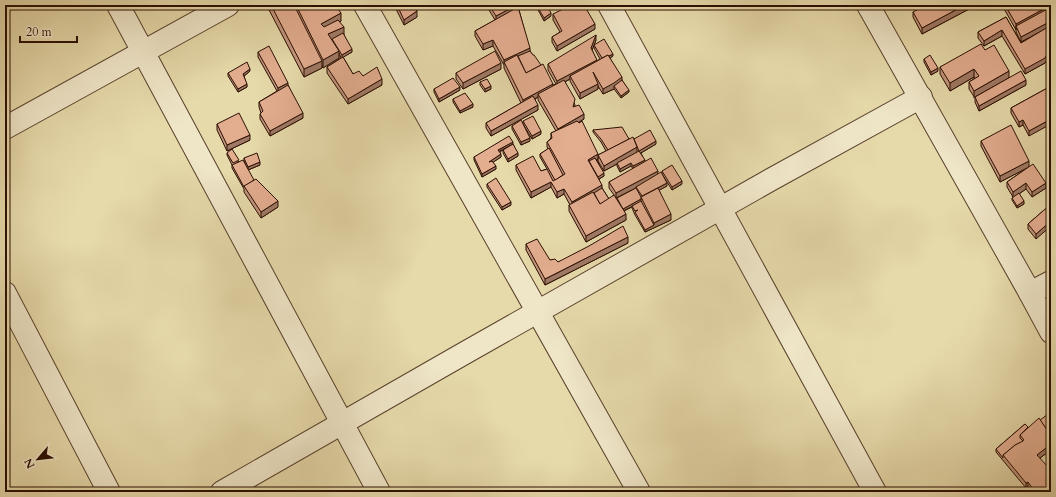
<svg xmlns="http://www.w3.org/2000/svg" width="1056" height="497" font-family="Cardo,serif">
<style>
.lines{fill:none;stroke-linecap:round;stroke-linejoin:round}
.minor-casing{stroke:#59412b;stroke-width:24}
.minor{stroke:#efe6c8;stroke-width:22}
.wall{fill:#c3957c;stroke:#2a0e01}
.shaded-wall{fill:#9f7965;stroke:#2a0e01}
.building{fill:#e3ad90;stroke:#2a0e01}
</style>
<rect width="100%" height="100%" fill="#e6d9aa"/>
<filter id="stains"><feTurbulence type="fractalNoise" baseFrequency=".005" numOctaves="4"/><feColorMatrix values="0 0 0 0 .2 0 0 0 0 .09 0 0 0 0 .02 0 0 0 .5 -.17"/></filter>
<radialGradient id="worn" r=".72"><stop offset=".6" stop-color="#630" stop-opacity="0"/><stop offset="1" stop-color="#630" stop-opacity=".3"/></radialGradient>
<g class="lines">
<!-- minor casing -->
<g class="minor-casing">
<g id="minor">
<path d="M 118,5 L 379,492"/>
<path d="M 365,5 L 639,492"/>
<path d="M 609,5 L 875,492"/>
<path d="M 868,5 L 1030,293 L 1051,332"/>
<path d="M 5,128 L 228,5"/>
<path d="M 5,293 L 109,492"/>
<path d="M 1030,293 L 1051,282"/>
<path d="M 222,492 L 463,354 L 772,179 L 921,97"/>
</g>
</g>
<!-- minor -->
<use href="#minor" class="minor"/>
</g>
<!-- wall -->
<g class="wall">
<path d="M 267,5 L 335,5 L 341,21 L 339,22 L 344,35 L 352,52 L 343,57 L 353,74 L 363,76 L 382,85 L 348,104 L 327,73 L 327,67 L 341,58 L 339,53 L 339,58 L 323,68 L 322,65 L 322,68 L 304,77 L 267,6 Z"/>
<path d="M 394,5 L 413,5 L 417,17 L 404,25 Z"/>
<path d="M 486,5 L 527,5 L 519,10 L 530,51 L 553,85 L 556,84 L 548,70 L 548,64 L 596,40 L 592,50 L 597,61 L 600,59 L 594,48 L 594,45 L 613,56 L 610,58 L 622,80 L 629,92 L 621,98 L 614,89 L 603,94 L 598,86 L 598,89 L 580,99 L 570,81 L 570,79 L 565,82 L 575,105 L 575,106 L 584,119 L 579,122 L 598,159 L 597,160 L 604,176 L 599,179 L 602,188 L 609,199 L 614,195 L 609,188 L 609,182 L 633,169 L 631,166 L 620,172 L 617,166 L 617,164 L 604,171 L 598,161 L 598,155 L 606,151 L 601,142 L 593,132 L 593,130 L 629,139 L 634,139 L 656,144 L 641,153 L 645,162 L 658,174 L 667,186 L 659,190 L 671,220 L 645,232 L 635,215 L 632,208 L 632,207 L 624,211 L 626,220 L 586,242 L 569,211 L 569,205 L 570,205 L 564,194 L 557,198 L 551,187 L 531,198 L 516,170 L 516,165 L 541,171 L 547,169 L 540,157 L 540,154 L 548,149 L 547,147 L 547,142 L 551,138 L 551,133 L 556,131 L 538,100 L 538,97 L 535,99 L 538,110 L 491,136 L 486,128 L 486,123 L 521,103 L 504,68 L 504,65 L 493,46 L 483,50 L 475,36 L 475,31 L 495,20 Z"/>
<path d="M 971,5 L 971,8 L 922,34 L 913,17 L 913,12 Z"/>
<path d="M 1002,5 L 1051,5 L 1048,28 L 1051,32 L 1051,53 L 1045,63 L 1025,74 L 1002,36 L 984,46 L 978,38 L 978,32 L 1006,17 L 1021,43 L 1038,33 L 1021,42 L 1016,32 L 1016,30 Z"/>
<path d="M 537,6 L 551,16 L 544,21 L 537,8 Z"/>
<path d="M 553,14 L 595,29 L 557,51 L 552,42 L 552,37 L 560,32 L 553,20 Z"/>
<path d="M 985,50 L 1009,78 L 1026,85 L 979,111 L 975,102 L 975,98 L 969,89 L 969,82 L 975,78 L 974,77 L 950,91 L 940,74 L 940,67 Z"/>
<path d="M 258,52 L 288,85 L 303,118 L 270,136 L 260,119 L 260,114 L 261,113 L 259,107 L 259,102 L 277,91 L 258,57 Z"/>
<path d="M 924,59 L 938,71 L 931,75 L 924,62 Z"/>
<path d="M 501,69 L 463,89 L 456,79 L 456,73 Z"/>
<path d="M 250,71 L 244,76 L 247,87 L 238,92 L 228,76 L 228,73 Z"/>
<path d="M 480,82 L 491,89 L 485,92 L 480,85 Z"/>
<path d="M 1051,86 L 1029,136 L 1023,125 L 1019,127 L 1011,113 L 1011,108 Z"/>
<path d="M 434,89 L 460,90 L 439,102 L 434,92 Z"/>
<path d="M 453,99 L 473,107 L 460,113 L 453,102 Z"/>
<path d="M 523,121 L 541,134 L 532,139 L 523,124 Z"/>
<path d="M 217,124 L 250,140 L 227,151 L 217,130 Z"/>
<path d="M 512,126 L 530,141 L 521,145 L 512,129 Z"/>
<path d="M 981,141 L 1029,166 L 1046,188 L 1032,197 L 1026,189 L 1019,194 L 1024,204 L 1017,208 L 1012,200 L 1012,198 L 1013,197 L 1007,187 L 1007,182 L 1027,168 L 1000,182 L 981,146 Z"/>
<path d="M 513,144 L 518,156 L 508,162 L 503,153 L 503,150 L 507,147 L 500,152 L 501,157 L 493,162 L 496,169 L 482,177 L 474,160 L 474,157 Z"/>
<path d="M 227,153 L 239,162 L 254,181 L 278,207 L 261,218 L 244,192 L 244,189 L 232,168 L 232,165 L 227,155 Z"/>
<path d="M 244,158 L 260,165 L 248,170 L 244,161 Z"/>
<path d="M 662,171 L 682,184 L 672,190 L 662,174 Z"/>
<path d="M 487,184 L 511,205 L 502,210 L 487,187 Z"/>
<path d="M 1051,204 L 1036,239 L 1028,229 L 1028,224 Z"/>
<path d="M 628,243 L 545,285 L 526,250 L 526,244 L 550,260 L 558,262 Z"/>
<path d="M 1025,424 L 1051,450 L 1040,458 L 1051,492 L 1031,492 L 1028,487 L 1026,488 L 996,452 L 996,449 Z"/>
</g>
<!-- shaded-wall -->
<g class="shaded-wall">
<path d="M 522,5 L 527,5 L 515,12 L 515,9 Z"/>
<path d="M 965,5 L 971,5 L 971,8 L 922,34 L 922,28 Z"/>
<path d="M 1051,5 L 1051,10 L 1016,26 L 1016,30 L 1016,24 Z"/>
<path d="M 515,6 L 515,12 L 496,22 L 496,16 Z"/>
<path d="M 417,11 L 417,17 L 404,25 L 404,20 Z"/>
<path d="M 341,13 L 341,21 L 321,32 L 321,24 Z"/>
<path d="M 551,13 L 551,16 L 544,21 L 544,18 Z"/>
<path d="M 1051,21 L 1051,26 L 1021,42 L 1021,37 Z"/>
<path d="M 595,24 L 595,29 L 557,51 L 557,46 Z"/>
<path d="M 344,27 L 344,35 L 328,42 L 328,34 Z"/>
<path d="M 1002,30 L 1002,36 L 984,46 L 984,41 Z"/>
<path d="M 596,35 L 596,40 L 591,53 L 591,48 Z"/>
<path d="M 493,40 L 493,46 L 483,50 L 483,44 Z"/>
<path d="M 530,48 L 530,53 L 504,64 L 504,60 Z"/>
<path d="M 1051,48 L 1051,53 L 1045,63 L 1025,74 L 1025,69 Z"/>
<path d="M 352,49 L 352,52 L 342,58 L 342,55 Z"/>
<path d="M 339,51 L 339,58 L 323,68 L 323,60 Z"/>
<path d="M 613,54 L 613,56 L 603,63 L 603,60 Z"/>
<path d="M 597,60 L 597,66 L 570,76 L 570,79 L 557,86 L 557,81 Z"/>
<path d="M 322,61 L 322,68 L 304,77 L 304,69 Z"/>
<path d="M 501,63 L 501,69 L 463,89 L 463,83 Z"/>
<path d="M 938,68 L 938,71 L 931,75 L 931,72 Z"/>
<path d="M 250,69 L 250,71 L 243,77 L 243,74 Z"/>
<path d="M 974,69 L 974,77 L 950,91 L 950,83 Z"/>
<path d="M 1009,71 L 1009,78 L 975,97 L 974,98 L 974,91 Z"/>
<path d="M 622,77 L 622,83 L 614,86 L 614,89 L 603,94 L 603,89 Z"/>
<path d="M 382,79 L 382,85 L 348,104 L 348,99 Z"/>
<path d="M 1026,80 L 1026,85 L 979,111 L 979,106 Z"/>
<path d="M 288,83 L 288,88 L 278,93 L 278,88 Z"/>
<path d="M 247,84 L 247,87 L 238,92 L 238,89 Z"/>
<path d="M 553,84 L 553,90 L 538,94 L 538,97 L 523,105 L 523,100 Z"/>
<path d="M 598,84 L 598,89 L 580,99 L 580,93 Z"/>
<path d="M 491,86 L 491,89 L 485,92 L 485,89 Z"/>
<path d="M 460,87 L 460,90 L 439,102 L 439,99 Z"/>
<path d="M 629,90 L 629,92 L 621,98 L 621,96 Z"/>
<path d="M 473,104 L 473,107 L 460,113 L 460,111 Z"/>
<path d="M 538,105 L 538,110 L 491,136 L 491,131 Z"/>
<path d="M 303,113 L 303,118 L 270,136 L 270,131 Z"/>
<path d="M 584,114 L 584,119 L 558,135 L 558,129 Z"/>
<path d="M 1051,119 L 1051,124 L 1029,136 L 1029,131 Z"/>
<path d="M 1023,120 L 1023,125 L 1019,127 L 1019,122 Z"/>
<path d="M 541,131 L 541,134 L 532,139 L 532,136 Z"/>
<path d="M 250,135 L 250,140 L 227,151 L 227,145 Z"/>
<path d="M 530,138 L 530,141 L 521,145 L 521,142 Z"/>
<path d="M 656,141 L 656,144 L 639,154 L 639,151 Z"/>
<path d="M 513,142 L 513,144 L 498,152 L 498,150 Z"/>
<path d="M 637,147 L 637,153 L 604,171 L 604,166 Z"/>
<path d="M 518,153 L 518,156 L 508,162 L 508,159 Z"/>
<path d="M 501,154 L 501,157 L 489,165 L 489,162 Z"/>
<path d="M 598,154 L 598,159 L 589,164 L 588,160 Z"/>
<path d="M 645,160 L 645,162 L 633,169 L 633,166 Z"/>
<path d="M 1029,161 L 1029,167 L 1000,182 L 1000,176 Z"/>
<path d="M 260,162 L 260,165 L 248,170 L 248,167 Z"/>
<path d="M 631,163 L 631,166 L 620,172 L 620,169 Z"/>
<path d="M 496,166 L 496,169 L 482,177 L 482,174 Z"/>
<path d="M 658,171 L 658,177 L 636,187 L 636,188 L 616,198 L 616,193 Z"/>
<path d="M 604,173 L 604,176 L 597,180 L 597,177 Z"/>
<path d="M 682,181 L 682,184 L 672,190 L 672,187 Z"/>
<path d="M 551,182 L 551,187 L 531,198 L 531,192 Z"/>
<path d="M 667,183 L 667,186 L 642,200 L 642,197 Z"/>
<path d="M 1026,183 L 1026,189 L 1013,198 L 1013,192 Z"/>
<path d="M 1046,183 L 1046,188 L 1032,197 L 1032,192 Z"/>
<path d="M 602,185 L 602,191 L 572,208 L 572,202 Z"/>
<path d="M 564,189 L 564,194 L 557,198 L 557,192 Z"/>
<path d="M 641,199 L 641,202 L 623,211 L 623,209 Z"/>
<path d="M 278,201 L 278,207 L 261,218 L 261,212 Z"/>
<path d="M 1024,201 L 1024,204 L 1017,208 L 1017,206 Z"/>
<path d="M 511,202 L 511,205 L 502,210 L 502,207 Z"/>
<path d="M 626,214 L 626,220 L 586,242 L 586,236 Z"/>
<path d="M 671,214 L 671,220 L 645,232 L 645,230 L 654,225 L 654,223 Z"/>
<path d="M 1051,221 L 1051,226 L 1036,239 L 1036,234 Z"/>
<path d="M 628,237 L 628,243 L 545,285 L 545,279 Z"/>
<path d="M 1051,444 L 1051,450 L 1037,460 L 1037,455 Z"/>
<path d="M 1028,482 L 1028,487 L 1026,488 L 1026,483 Z"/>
<path d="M 1051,488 L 1051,492 L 1044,492 Z"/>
</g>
<!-- building -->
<g class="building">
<path d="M 271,5 L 294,5 L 322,61 L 304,69 Z"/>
<path d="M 296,5 L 335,5 L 341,13 L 321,24 L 324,27 L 338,20 L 344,27 L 328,34 L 339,51 L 323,60 Z"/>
<path d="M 397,5 L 413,5 L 417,11 L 404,20 Z"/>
<path d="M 489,5 L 514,5 L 515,6 L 496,16 Z"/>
<path d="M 514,5 L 522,5 L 515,9 Z"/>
<path d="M 538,5 L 547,5 L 551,13 L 544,18 L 537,6 Z"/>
<path d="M 571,5 L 584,5 L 595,24 L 557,46 L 552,37 L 562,31 L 553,14 Z"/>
<path d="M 926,5 L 965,5 L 922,28 L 913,12 Z"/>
<path d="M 1005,5 L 1051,5 L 1016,24 Z"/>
<path d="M 518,7 L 530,48 L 504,60 L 493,40 L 483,44 L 475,31 Z"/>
<path d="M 1051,7 L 1051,21 L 1021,37 L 1016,26 Z"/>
<path d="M 1006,17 L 1021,43 L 1048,27 L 1051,32 L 1051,48 L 1045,58 L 1025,69 L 1002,30 L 984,41 L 978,32 Z"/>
<path d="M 343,33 L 352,49 L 342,55 L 332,39 Z"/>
<path d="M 596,35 L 591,48 L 597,60 L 557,81 L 548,64 Z"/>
<path d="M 604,39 L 613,54 L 609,56 L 608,55 L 602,58 L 594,45 Z"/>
<path d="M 981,44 L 985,50 L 994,45 L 1009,71 L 974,91 L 969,82 L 979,76 L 974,69 L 950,83 L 940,67 Z"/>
<path d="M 269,46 L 288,83 L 278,88 L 258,52 Z"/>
<path d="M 495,51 L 501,63 L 463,83 L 456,73 Z"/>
<path d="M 530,51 L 533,55 L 534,55 L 541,65 L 526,73 L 518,56 Z"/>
<path d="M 517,55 L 526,73 L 543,64 L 553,84 L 523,100 L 504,62 Z"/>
<path d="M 608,55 L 622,77 L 614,83 L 603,89 L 593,72 L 598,84 L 580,93 L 570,76 Z"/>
<path d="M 930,55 L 938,68 L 931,72 L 924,59 Z"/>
<path d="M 343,57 L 353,74 L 359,71 L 363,76 L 377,67 L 382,79 L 348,99 L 327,67 Z"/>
<path d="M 247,62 L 250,69 L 243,74 L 247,84 L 238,89 L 228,73 Z"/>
<path d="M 1021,71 L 1026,80 L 979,106 L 975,97 Z"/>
<path d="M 453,78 L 460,87 L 439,99 L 434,89 Z"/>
<path d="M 487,79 L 491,86 L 485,89 L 480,82 Z"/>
<path d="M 564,80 L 575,99 L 573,107 L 579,105 L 584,114 L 558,129 L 538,94 Z"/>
<path d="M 622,80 L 629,90 L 621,96 L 614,86 Z"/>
<path d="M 288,85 L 303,113 L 270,131 L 260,114 L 263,111 L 259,102 Z"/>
<path d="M 1051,86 L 1051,119 L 1029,131 L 1023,120 L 1019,122 L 1011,108 Z"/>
<path d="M 465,93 L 473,104 L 460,111 L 453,99 Z"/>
<path d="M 533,96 L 538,105 L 491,131 L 486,123 Z"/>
<path d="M 239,113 L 250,135 L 227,145 L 217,124 Z"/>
<path d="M 533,116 L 541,131 L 532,136 L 523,121 Z"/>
<path d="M 521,120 L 530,138 L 521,142 L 512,126 Z"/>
<path d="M 577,121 L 579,123 L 582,121 L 598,154 L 588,160 L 602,185 L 572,202 L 564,189 L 557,192 L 551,182 L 531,192 L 516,165 L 533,156 L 541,171 L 547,169 L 553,181 L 565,174 L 547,142 L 552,138 L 551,133 Z"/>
<path d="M 1011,125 L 1029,161 L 1000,176 L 981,141 Z"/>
<path d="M 622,127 L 629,139 L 608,150 L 601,139 L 593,130 Z"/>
<path d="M 650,130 L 656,141 L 639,151 L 645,160 L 633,166 L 631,163 L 620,169 L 617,163 L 639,151 L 634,139 Z"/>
<path d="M 509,136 L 513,142 L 498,150 L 501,154 L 489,162 L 492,161 L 496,166 L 482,174 L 474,157 Z"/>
<path d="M 633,137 L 637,147 L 604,166 L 598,155 Z"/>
<path d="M 513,144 L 518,153 L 508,159 L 503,150 Z"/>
<path d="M 549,148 L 563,175 L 555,180 L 540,154 Z"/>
<path d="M 232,149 L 239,160 L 233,163 L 227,153 Z"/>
<path d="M 257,153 L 260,162 L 248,167 L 244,158 Z"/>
<path d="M 595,158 L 604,173 L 598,177 L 589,161 Z"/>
<path d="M 651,158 L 658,171 L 616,193 L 609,182 Z"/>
<path d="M 243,160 L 254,180 L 244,187 L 232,165 Z"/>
<path d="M 1033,164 L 1046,183 L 1032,192 L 1026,183 L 1013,192 L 1007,182 Z"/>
<path d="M 672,165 L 682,181 L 672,187 L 662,171 Z"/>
<path d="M 661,172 L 667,183 L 642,196 L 636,187 Z"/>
<path d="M 496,178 L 511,202 L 502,207 L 487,184 Z"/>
<path d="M 256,179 L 278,201 L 261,212 L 244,186 Z"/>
<path d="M 602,188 L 609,199 L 600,204 L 594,193 Z"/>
<path d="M 636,188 L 641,197 L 641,199 L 623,209 L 617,198 Z"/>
<path d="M 658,188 L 671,214 L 654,223 L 641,197 Z"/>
<path d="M 593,192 L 600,204 L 614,195 L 626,214 L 586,236 L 569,205 Z"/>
<path d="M 1019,193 L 1024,201 L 1017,206 L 1012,198 Z"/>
<path d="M 641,201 L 654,225 L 645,230 L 635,212 L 638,210 L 635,211 L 632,206 Z"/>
<path d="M 1051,204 L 1051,221 L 1036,234 L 1028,224 Z"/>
<path d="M 623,226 L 628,237 L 545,279 L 526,244 L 537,239 L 550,260 L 555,259 L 558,262 L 589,246 Z"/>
<path d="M 1051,412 L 1051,436 L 1040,420 Z"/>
<path d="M 1039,418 L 1051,436 L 1051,444 L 1037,455 L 1048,467 L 1051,474 L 1051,475 L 1049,475 L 1051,479 L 1051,488 L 1044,492 L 1035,492 L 1028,482 L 1026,483 L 1003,455 L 1015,445 L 1024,440 L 1020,435 Z"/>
<path d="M 1025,424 L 1028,427 L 1020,435 L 1020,438 L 1023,441 L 1015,445 L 1003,455 L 1003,458 L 996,449 Z"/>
<path d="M 1051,468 L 1051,474 L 1049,469 Z"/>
</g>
<!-- margin -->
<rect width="1056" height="497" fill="none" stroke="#e6d9aa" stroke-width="20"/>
<rect x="6" y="6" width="1044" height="485" fill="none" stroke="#2a0e01" stroke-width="2"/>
<rect x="10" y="10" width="1036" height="477" fill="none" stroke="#2a0e01"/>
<!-- north arrow -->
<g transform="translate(38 459) rotate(242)" stroke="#efe6c8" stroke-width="3" paint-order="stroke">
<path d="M0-3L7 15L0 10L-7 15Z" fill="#2a0e01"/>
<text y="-6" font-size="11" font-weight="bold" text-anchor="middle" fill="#2a0e01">N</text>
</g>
<!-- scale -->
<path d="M20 36v6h57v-6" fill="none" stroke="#2a0e01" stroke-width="2"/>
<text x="26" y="36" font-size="12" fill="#2a0e01" stroke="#efe6c8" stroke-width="3" paint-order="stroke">20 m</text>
<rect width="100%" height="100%" filter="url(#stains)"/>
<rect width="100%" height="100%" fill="url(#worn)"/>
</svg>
